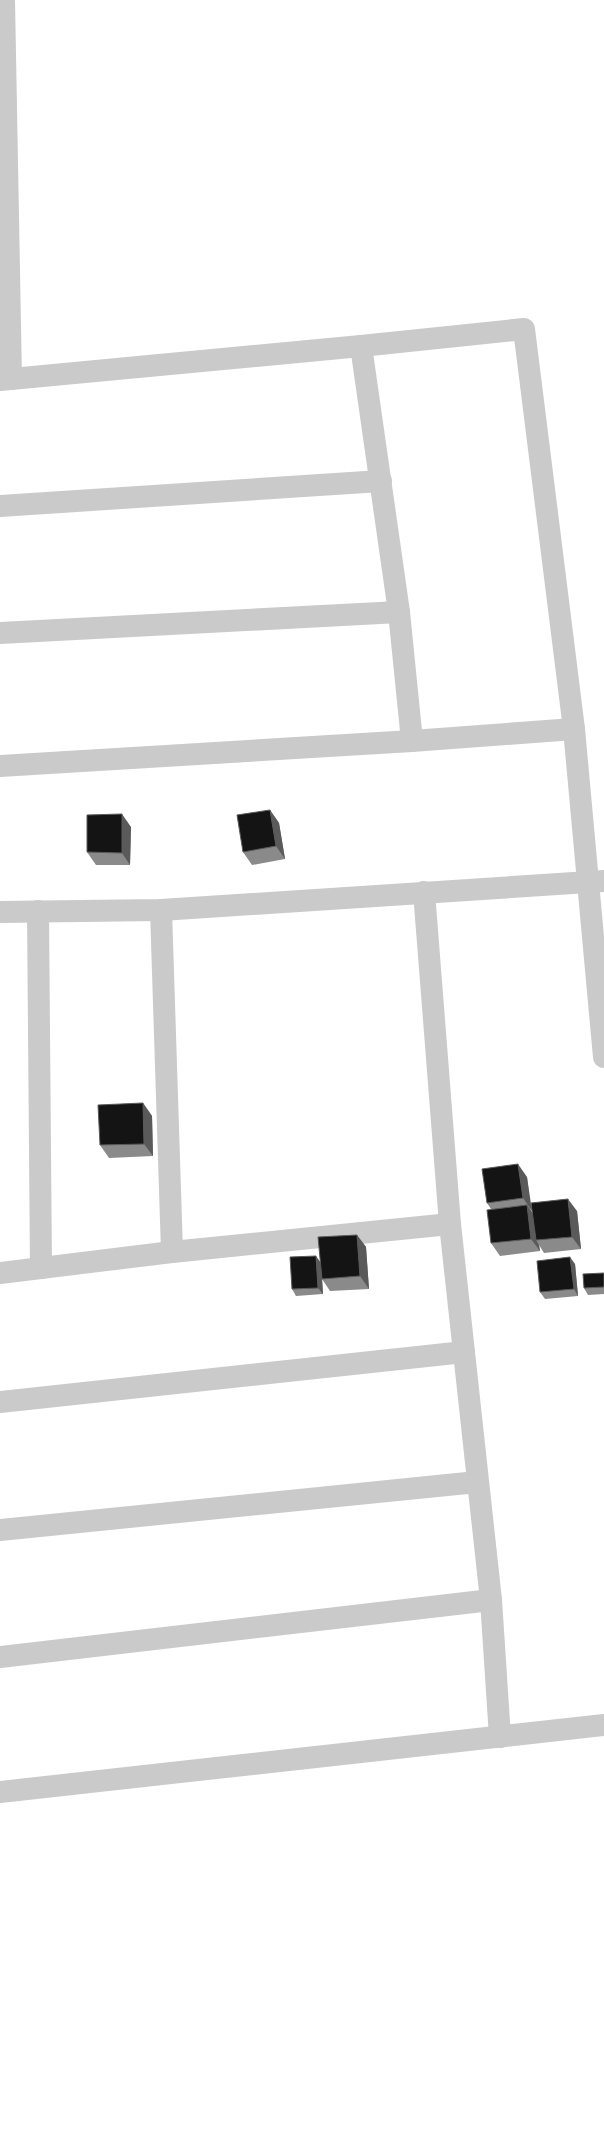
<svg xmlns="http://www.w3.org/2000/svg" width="604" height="2142" font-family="Karla,sans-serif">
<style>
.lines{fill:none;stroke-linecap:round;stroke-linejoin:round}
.minor{stroke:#cacaca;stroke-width:22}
.wall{fill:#8a8a8a}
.shaded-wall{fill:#5a5a5a}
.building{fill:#141414;stroke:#5a5a5a}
</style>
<rect width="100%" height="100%" fill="#fff"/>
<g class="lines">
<!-- minor -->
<g class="minor">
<path d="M 4,0 L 11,379"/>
<path d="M 361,346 L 399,612 L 412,741"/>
<path d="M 0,380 L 361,346 L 524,329 L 574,729 L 604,1057"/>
<path d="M 0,506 L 381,481"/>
<path d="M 0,633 L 399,612"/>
<path d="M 0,766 L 412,741 L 574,729"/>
<path d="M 424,892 L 450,1224 L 491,1600 L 500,1737"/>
<path d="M 161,910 L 172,1252"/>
<path d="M 38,911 L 41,1268"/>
<path d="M 0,912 L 161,910 L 604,881"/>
<path d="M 0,1273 L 172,1252 L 450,1224"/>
<path d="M 0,1402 L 464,1352"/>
<path d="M 0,1530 L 477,1482"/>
<path d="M 0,1657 L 491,1600"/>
<path d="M 0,1792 L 604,1725"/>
</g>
</g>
<!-- wall -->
<g class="wall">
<path d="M 270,810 L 279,823 L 285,859 L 252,865 L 243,852 Z"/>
<path d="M 131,827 L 130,865 L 96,865 L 87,852 Z"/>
<path d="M 143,1103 L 152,1116 L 153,1156 L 109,1158 L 100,1145 Z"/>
<path d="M 527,1177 L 531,1211 L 532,1213 L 577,1211 L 581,1249 L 544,1253 L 539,1245 L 540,1251 L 500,1256 L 491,1243 L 491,1209 L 487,1203 Z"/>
<path d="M 357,1235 L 366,1247 L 369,1289 L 330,1291 L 322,1279 L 323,1294 L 296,1296 L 292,1289 L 320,1261 Z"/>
<path d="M 575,1264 L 578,1296 L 545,1299 L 540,1292 Z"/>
<path d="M 604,1273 L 604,1294 L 588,1295 L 584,1288 Z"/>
</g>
<!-- shaded-wall -->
<g class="shaded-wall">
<path d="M 270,810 L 279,823 L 285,859 L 276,846 Z"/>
<path d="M 122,814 L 131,827 L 130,865 L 122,853 Z"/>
<path d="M 143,1103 L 152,1116 L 153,1156 L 144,1144 Z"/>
<path d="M 518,1164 L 527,1177 L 532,1211 L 523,1198 Z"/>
<path d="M 568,1199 L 577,1211 L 581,1249 L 572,1237 Z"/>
<path d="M 527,1205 L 536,1218 L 536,1240 L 539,1245 L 540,1251 L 531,1239 Z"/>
<path d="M 357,1235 L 366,1247 L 369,1289 L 360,1276 Z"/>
<path d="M 316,1256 L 321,1263 L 323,1294 L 318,1288 Z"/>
<path d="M 570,1257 L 575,1264 L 578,1296 L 574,1289 Z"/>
</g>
<!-- building -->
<g class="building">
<path d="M 270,810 L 276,846 L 243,852 L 237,815 Z"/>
<path d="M 122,814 L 122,853 L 87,852 L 87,815 Z"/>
<path d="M 143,1103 L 144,1144 L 100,1145 L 98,1105 Z"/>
<path d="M 518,1164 L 523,1198 L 487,1203 L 482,1169 Z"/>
<path d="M 568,1199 L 572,1237 L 536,1240 L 531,1203 Z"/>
<path d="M 527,1205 L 531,1239 L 491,1243 L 487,1210 Z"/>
<path d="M 357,1235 L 360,1276 L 322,1279 L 318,1237 Z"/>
<path d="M 316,1256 L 318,1288 L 292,1289 L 290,1257 Z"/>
<path d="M 570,1257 L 574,1289 L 540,1292 L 537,1261 Z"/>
<path d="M 604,1273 L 604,1287 L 584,1288 L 583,1274 Z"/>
</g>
</svg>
